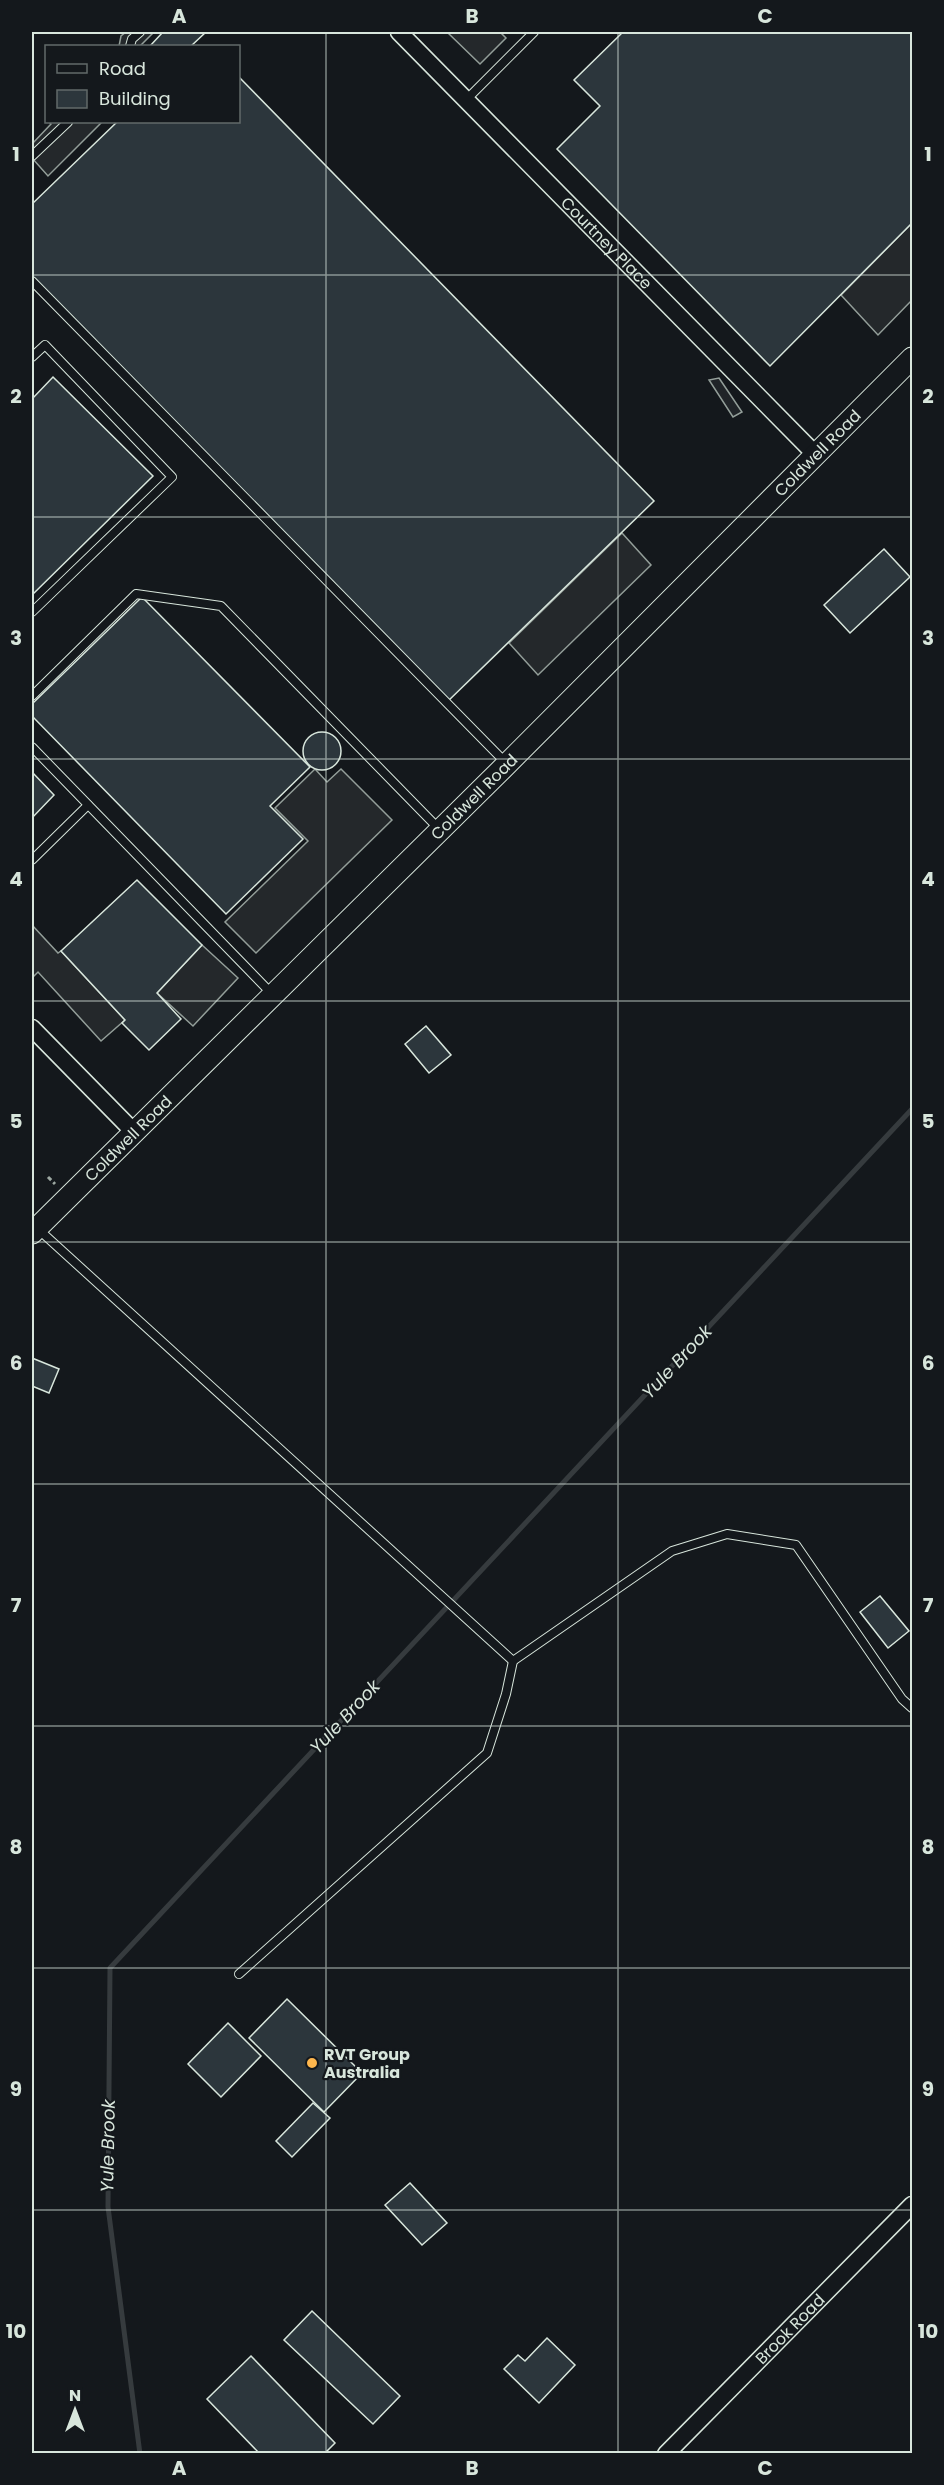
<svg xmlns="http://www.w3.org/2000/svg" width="944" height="2485" font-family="Poppins,sans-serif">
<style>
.green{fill:#202428;stroke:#939e99;stroke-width:1.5}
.parking{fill:#24282b;stroke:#939e99;stroke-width:1.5}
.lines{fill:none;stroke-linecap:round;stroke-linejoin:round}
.stream{stroke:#363b3e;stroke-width:5}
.building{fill:#2c363c;stroke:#d8e6dc;stroke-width:1.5}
.service-casing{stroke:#d8e6dc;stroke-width:10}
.minor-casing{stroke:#d8e6dc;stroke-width:19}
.tertiary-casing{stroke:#d8e6dc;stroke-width:23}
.path{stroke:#9da8a2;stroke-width:3;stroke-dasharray:4.5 3;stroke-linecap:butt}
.service{stroke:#14181c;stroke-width:8}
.minor{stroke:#14181c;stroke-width:16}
.tertiary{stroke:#14181c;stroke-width:21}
.grid{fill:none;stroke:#d8e6dc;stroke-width:1.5;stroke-opacity:0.55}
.poi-dot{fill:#ffb74d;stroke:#14181c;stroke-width:2}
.labels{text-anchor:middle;stroke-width:4.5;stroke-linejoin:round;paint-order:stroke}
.street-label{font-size:16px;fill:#d8e6dc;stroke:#14181c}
.poi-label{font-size:16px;font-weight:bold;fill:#d8e6dc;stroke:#14181c;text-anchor:start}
.water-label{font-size:18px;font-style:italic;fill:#d8e6dc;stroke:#14181c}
.neatline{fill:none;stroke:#d8e6dc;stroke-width:2}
.grid-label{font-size:20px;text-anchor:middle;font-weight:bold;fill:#d8e6dc}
</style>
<rect width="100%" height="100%" fill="#14181c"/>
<!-- green -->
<path class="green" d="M 719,378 L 742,412 L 733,417 L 709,380 Z"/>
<!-- parking -->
<g class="parking">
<path d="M 126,32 L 154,32 L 140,46 L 119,46 L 121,36 Z"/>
<path d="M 447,32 L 500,32 L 506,38 L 480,64 Z"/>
<path d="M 49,122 L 102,122 L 48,176 L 32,158 L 32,144 L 51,124 Z"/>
<path d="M 912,223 L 912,300 L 878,335 L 841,295 Z"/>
<path d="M 622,533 L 651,565 L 538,675 L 509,643 Z"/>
<path d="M 315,769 L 327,782 L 341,769 L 392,820 L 256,953 L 225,922 L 308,841 L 275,808 Z"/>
<path d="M 32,925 L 58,953 L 61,951 L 125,1020 L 101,1041 L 38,972 L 32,978 Z"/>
<path d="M 202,945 L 238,978 L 193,1026 L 157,993 Z"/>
</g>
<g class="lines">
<!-- stream -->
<path class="stream" d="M 140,2454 L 108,2207 L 110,1968 L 912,1109"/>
</g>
<!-- building -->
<g class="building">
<path d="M 163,32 L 206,32 L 191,46 L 150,46 Z"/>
<path d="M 623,32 L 912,32 L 912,223 L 770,366 L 557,149 L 600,106 L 574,80 Z"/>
<path d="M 238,76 L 654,501 L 445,704 L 32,282 L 32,204 L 117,122 L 238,122 Z"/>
<path d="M 53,377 L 153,476 L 32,595 L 32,399 Z"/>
<path d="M 884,549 L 910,577 L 850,633 L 824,605 Z"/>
<path d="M 142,597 L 310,767 L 270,806 L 303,839 L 226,914 L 32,716 L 32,704 Z"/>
<circle cx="322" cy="751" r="19"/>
<path d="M 32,772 L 54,795 L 32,818 Z"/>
<path d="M 137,880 L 202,945 L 157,993 L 181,1019 L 149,1050 L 122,1023 L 125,1020 L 61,951 Z"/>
<path d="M 426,1026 L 451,1055 L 429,1073 L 405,1044 Z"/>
<path d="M 32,1358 L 59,1369 L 49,1393 L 32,1386 Z"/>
<path d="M 880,1596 L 909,1631 L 888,1648 L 860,1612 Z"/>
<path d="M 287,1999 L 362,2073 L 324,2112 L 249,2038 Z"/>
<path d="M 228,2023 L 261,2056 L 221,2097 L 188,2064 Z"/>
<path d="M 313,2103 L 330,2118 L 292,2157 L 276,2141 Z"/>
<path d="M 410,2183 L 447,2223 L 422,2245 L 385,2205 Z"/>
<path d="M 312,2311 L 400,2396 L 373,2424 L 284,2340 Z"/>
<path d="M 547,2338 L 575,2365 L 539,2403 L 504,2369 L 518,2355 L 525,2361 Z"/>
<path d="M 251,2356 L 335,2443 L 324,2454 L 260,2454 L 207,2399 Z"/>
</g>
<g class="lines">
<!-- service casing -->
<g class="service-casing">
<g id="service">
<path d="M 130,46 L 132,39 L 140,32"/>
<path d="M 466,100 L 534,32"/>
<path d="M 32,156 L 68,122"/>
<path d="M 32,281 L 507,764"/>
<path d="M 32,357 L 45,345 L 172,477 L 32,612"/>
<path d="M 32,696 L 136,594 L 221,606 L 440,830"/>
<path d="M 32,747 L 272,994"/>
<path d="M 32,860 L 88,805"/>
<path d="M 37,1228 L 513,1661 L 672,1551 L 727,1534 L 796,1545 L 902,1699 L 912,1708"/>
<path d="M 239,1974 L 487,1753 L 506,1694 L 513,1661"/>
</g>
</g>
<!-- minor casing -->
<g class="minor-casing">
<g id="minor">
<path id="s1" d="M 399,32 L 815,454"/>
<path d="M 32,1028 L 134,1132"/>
<path id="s2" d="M 666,2454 L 912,2205"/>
</g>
</g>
<!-- tertiary casing -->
<g class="tertiary-casing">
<g id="tertiary">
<path id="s3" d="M 32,1233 L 502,769 L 912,358"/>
</g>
</g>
<!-- path -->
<path class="path" d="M 48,1177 L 55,1184"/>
<!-- service -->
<use href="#service" class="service"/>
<!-- minor -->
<use href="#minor" class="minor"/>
<!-- tertiary -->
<use href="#tertiary" class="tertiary"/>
</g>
<!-- grid -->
<path class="grid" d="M 326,32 L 326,2454M 618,32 L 618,2454M 32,275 L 912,275M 32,517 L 912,517M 32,759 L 912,759M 32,1001 L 912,1001M 32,1242 L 912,1242M 32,1484 L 912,1484M 32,1726 L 912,1726M 32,1968 L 912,1968M 32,2210 L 912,2210"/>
<!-- markers -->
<circle class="poi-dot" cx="312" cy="2063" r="6"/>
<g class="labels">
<!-- street labels -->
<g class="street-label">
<text dy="6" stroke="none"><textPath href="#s1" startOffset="296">Courtney Place</textPath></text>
<text dy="6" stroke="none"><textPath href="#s3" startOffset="1107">Coldwell Road</textPath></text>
<text dy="6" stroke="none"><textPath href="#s3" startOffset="621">Coldwell Road</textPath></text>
<text dy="6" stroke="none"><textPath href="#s3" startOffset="135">Coldwell Road</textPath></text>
<text dy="6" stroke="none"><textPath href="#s2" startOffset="176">Brook Road</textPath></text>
</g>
<!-- poi labels -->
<g class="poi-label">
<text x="324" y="2060">RVT Group<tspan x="324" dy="18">Australia</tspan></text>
</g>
<!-- water labels -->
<g class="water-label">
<text transform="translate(677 1362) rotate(-47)" y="6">Yule Brook</text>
<text transform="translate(345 1717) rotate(-47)" y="6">Yule Brook</text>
<text transform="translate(108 2146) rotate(-89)" y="6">Yule Brook</text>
</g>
</g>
<!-- border -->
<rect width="944" height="2485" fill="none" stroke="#14181c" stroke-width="66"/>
<!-- legend -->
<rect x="45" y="45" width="195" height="78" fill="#14181c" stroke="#626a69" stroke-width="1.5"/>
<rect x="57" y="64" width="30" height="9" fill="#14181c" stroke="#626a69" stroke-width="1.5"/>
<text x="99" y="75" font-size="18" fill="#d8e6dc">Road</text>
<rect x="57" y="90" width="30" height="18" fill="#2c363c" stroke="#626a69" stroke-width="1.5"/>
<text x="99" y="105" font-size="18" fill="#d8e6dc">Building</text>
<!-- north arrow -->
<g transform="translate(75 2410)" stroke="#14181c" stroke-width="4.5" paint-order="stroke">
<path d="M0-4.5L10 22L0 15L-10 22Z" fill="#d8e6dc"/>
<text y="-9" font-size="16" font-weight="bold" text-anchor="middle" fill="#d8e6dc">N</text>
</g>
<rect x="33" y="33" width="878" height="2419" class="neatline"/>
<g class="grid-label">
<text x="179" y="23">A</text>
<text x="472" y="23">B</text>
<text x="765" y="23">C</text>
<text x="16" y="161">1</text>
<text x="928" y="161">1</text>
<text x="16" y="403">2</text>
<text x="928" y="403">2</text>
<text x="16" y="645">3</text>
<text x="928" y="645">3</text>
<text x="16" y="886">4</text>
<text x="928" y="886">4</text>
<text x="16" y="1128">5</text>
<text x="928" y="1128">5</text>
<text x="16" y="1370">6</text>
<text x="928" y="1370">6</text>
<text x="16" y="1612">7</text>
<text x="928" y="1612">7</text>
<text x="16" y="1854">8</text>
<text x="928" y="1854">8</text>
<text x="16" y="2096">9</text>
<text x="928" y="2096">9</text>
<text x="16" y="2338">10</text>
<text x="928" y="2338">10</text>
<text x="179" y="2475">A</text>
<text x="472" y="2475">B</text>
<text x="765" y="2475">C</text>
</g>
</svg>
